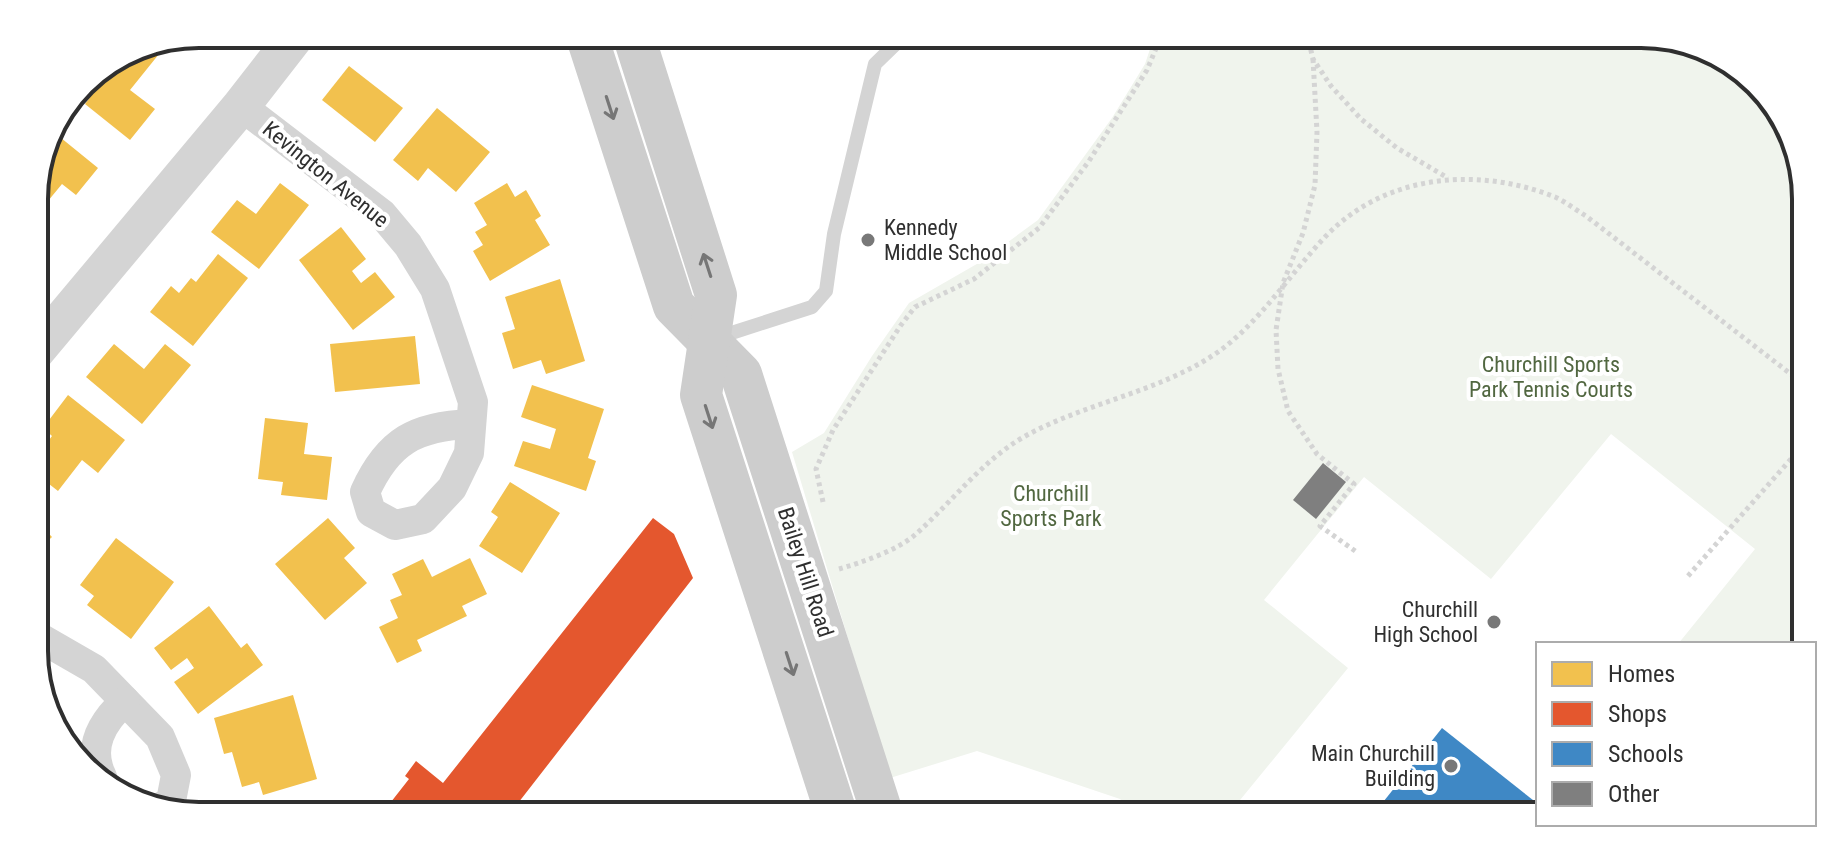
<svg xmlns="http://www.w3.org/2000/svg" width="1840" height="850" font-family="'Roboto Condensed',sans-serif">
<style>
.green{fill:#f0f4ed}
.homes{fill:#f2c14e}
.shops{fill:#e4572e}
.schools{fill:#3f88c5}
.building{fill:#7f7f7f}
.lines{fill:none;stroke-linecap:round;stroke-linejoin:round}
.path{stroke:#d4d4d4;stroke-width:5;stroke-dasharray:4 4;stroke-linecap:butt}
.service{stroke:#d4d4d4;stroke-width:14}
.minor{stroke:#d4d4d4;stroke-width:30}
.tertiary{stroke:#d4d4d4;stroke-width:38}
.secondary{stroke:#cdcdcd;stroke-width:42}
.oneway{stroke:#767676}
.poi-dot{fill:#787878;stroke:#fff;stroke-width:3}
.labels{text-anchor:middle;stroke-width:8;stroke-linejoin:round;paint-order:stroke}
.street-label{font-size:22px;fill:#2f2f2f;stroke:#fff}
.poi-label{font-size:22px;fill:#2f2f2f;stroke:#fff;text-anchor:end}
.park-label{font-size:22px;fill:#516740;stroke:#fff}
.rim{fill:none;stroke:#2f2f2f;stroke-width:4}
</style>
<rect width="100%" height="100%" fill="#fff"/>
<!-- green -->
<path class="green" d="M 1155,34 L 1641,34 L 1705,47 L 1772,98 L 1805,177 L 1806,644 L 1678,644 L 1755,549 L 1611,434 L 1491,579 L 1364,477 L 1264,600 L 1348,668 L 1227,816 L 1140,816 L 1120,799 L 977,751 L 890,778 L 792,452 L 824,433 L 872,356 L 909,303 L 982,261 L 1038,220 L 1112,118 L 1145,64 Z"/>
<!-- homes -->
<g class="homes">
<path d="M 146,44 L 159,54 L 130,90 L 155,109 L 130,140 L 85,104 L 97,88 L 87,79 L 136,46 Z"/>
<path d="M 349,66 L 403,108 L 375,142 L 322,100 Z"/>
<path d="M 437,108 L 490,152 L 456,192 L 428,168 L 418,181 L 393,160 Z"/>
<path d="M 50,129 L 98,168 L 76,195 L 62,184 L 34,218 L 34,188 Z"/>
<path d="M 280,183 L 309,205 L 259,269 L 211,232 L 237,200 L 256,214 Z"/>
<path d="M 507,183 L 515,197 L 526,190 L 541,216 L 535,220 L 550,245 L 490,281 L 473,251 L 483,245 L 475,232 L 487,225 L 474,203 Z"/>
<path d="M 341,227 L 366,259 L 352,271 L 361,283 L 375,272 L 395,297 L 353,330 L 299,260 Z"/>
<path d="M 218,254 L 248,278 L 193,346 L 150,312 L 171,286 L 179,293 L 191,278 L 196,282 Z"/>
<path d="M 560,279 L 585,361 L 546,374 L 541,360 L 513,369 L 502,333 L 515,329 L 505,297 Z"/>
<path d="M 415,336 L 420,384 L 335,392 L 330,344 Z"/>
<path d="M 114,344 L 144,369 L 165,344 L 191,365 L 142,424 L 86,377 Z"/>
<path d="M 532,385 L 604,409 L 588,458 L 596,461 L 586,491 L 514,466 L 523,441 L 550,449 L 556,429 L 521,417 Z"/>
<path d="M 68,395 L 125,440 L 98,473 L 82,460 L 58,491 L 35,473 L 35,459 L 52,436 L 43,428 Z"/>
<path d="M 265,418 L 308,423 L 304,454 L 332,457 L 327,500 L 281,495 L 283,482 L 258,479 Z"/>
<path d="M 510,482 L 560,513 L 522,573 L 479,546 L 498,517 L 491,512 Z"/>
<path d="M 328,518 L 355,548 L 344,558 L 367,583 L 325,620 L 275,564 Z"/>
<path d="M 35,519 L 52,537 L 35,553 Z"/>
<path d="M 116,538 L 174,582 L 131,639 L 87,605 L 94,596 L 80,585 Z"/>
<path d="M 470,558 L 487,594 L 462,606 L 467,616 L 417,640 L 422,651 L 397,663 L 379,627 L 398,618 L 390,600 L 402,595 L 392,574 L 423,559 L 432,577 Z"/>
<path d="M 209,606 L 241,648 L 247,643 L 263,665 L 198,714 L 174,682 L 194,668 L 187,658 L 171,670 L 154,648 Z"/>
<path d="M 293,695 L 317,779 L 263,795 L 259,782 L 242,787 L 232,752 L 224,754 L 214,718 Z"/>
</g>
<!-- shops -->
<path class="shops" d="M 653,518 L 674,534 L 693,578 L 508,816 L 380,816 L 409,779 L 405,776 L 416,761 L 443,783 Z"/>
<!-- schools -->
<path class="schools" d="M 1442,728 L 1538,804 L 1538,816 L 1372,816 Z"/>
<!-- building -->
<path class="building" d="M 1323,463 L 1346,482 L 1316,519 L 1293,500 Z"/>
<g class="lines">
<!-- path -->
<g class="path">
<path d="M 1307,34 L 1313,59 L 1331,86 L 1361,119 L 1397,148 L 1448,178"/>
<path d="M 1313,59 L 1317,132 L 1315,185 L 1303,233 L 1283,283 L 1276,330 L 1278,369 L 1288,411 L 1317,454 L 1354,484 L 1320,526 L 1358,553"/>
<path d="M 823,502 L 816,469 L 833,430 L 901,325 L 915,307 L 974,279 L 1039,228 L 1089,161 L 1147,70 L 1162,34"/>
<path d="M 839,569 C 863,562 898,550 916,534 C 954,500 984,458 1029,434 C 1089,402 1162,391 1218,352 C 1260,322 1290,274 1325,237 C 1385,174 1477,166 1555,197 C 1566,202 1576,210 1586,216 L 1805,385"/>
<path d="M 1688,576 L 1805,443"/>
</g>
<!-- service -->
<path class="service" d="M 716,338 L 812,307 L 826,291 L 834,234 L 875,64 L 906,34"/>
<!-- minor -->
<g class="minor">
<path d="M 241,106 L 382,214 L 408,245 L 435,289 L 473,402 L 469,453 L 452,488 L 423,519 L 395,525 L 371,512 L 365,492 C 388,441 416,426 471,424"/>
<path d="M 35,635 L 94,669 L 160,737 L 176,775 L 171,801 L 160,808"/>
<path d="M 102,777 C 87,747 102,722 125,701"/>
</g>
<!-- tertiary -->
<path class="tertiary" d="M 35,352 L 241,106 L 297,34"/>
<!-- secondary -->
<g class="secondary">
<path d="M 586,34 L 674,306 L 741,374 L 883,816"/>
<path d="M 633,34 L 716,295 L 701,395 L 837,816"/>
</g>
</g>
<!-- one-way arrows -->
<defs><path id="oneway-shaft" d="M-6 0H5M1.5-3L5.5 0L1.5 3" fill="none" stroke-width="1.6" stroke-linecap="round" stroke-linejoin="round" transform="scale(2)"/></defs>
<g class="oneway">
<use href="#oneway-shaft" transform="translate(610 108) rotate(72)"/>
<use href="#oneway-shaft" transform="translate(707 265) rotate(-108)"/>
<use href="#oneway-shaft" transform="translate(709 417) rotate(72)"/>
<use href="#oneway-shaft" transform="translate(790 664) rotate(72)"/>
</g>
<!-- markers -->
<g class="poi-dot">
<circle cx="868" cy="240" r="8"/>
<circle cx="1494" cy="622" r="8"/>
<circle cx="1451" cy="766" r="8"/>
</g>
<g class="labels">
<!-- street labels -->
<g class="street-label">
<text transform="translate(326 174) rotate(39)" y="8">Kevington Avenue</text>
<text transform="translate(806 572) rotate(72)" y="8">Bailey Hill Road</text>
</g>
<!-- poi labels -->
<g class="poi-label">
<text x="884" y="235" text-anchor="start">Kennedy<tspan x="884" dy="25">Middle School</tspan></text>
<text x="1478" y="617">Churchill<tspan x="1478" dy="25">High School</tspan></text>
<text x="1435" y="761">Main Churchill<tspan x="1435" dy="25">Building</tspan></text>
</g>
<!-- park labels -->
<g class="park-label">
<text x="1551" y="372">Churchill Sports<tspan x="1551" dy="25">Park Tennis Courts</tspan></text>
<text x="1051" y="501">Churchill<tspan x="1051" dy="25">Sports Park</tspan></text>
</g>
</g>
<!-- crop -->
<path d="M0 0H1840V850H0ZM199 48H1641A151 151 0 0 1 1792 199V651A151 151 0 0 1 1641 802H199A151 151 0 0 1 48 651V199A151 151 0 0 1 199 48Z" fill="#fff" fill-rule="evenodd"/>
<path class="rim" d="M199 48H1641A151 151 0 0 1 1792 199V651A151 151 0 0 1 1641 802H199A151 151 0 0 1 48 651V199A151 151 0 0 1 199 48Z"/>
<!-- legend -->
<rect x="1536" y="642" width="280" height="184" fill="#ffffff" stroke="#acacac" stroke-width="2"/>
<rect x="1552" y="662" width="40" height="24" fill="#f2c14e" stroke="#acacac" stroke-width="2"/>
<text x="1608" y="682" font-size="24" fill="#2f2f2f">Homes</text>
<rect x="1552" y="702" width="40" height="24" fill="#e4572e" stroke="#acacac" stroke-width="2"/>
<text x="1608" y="722" font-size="24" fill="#2f2f2f">Shops</text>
<rect x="1552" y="742" width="40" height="24" fill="#3f88c5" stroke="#acacac" stroke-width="2"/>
<text x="1608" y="762" font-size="24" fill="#2f2f2f">Schools</text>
<rect x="1552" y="782" width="40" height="24" fill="#7f7f7f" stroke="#acacac" stroke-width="2"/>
<text x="1608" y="802" font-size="24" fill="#2f2f2f">Other</text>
</svg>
